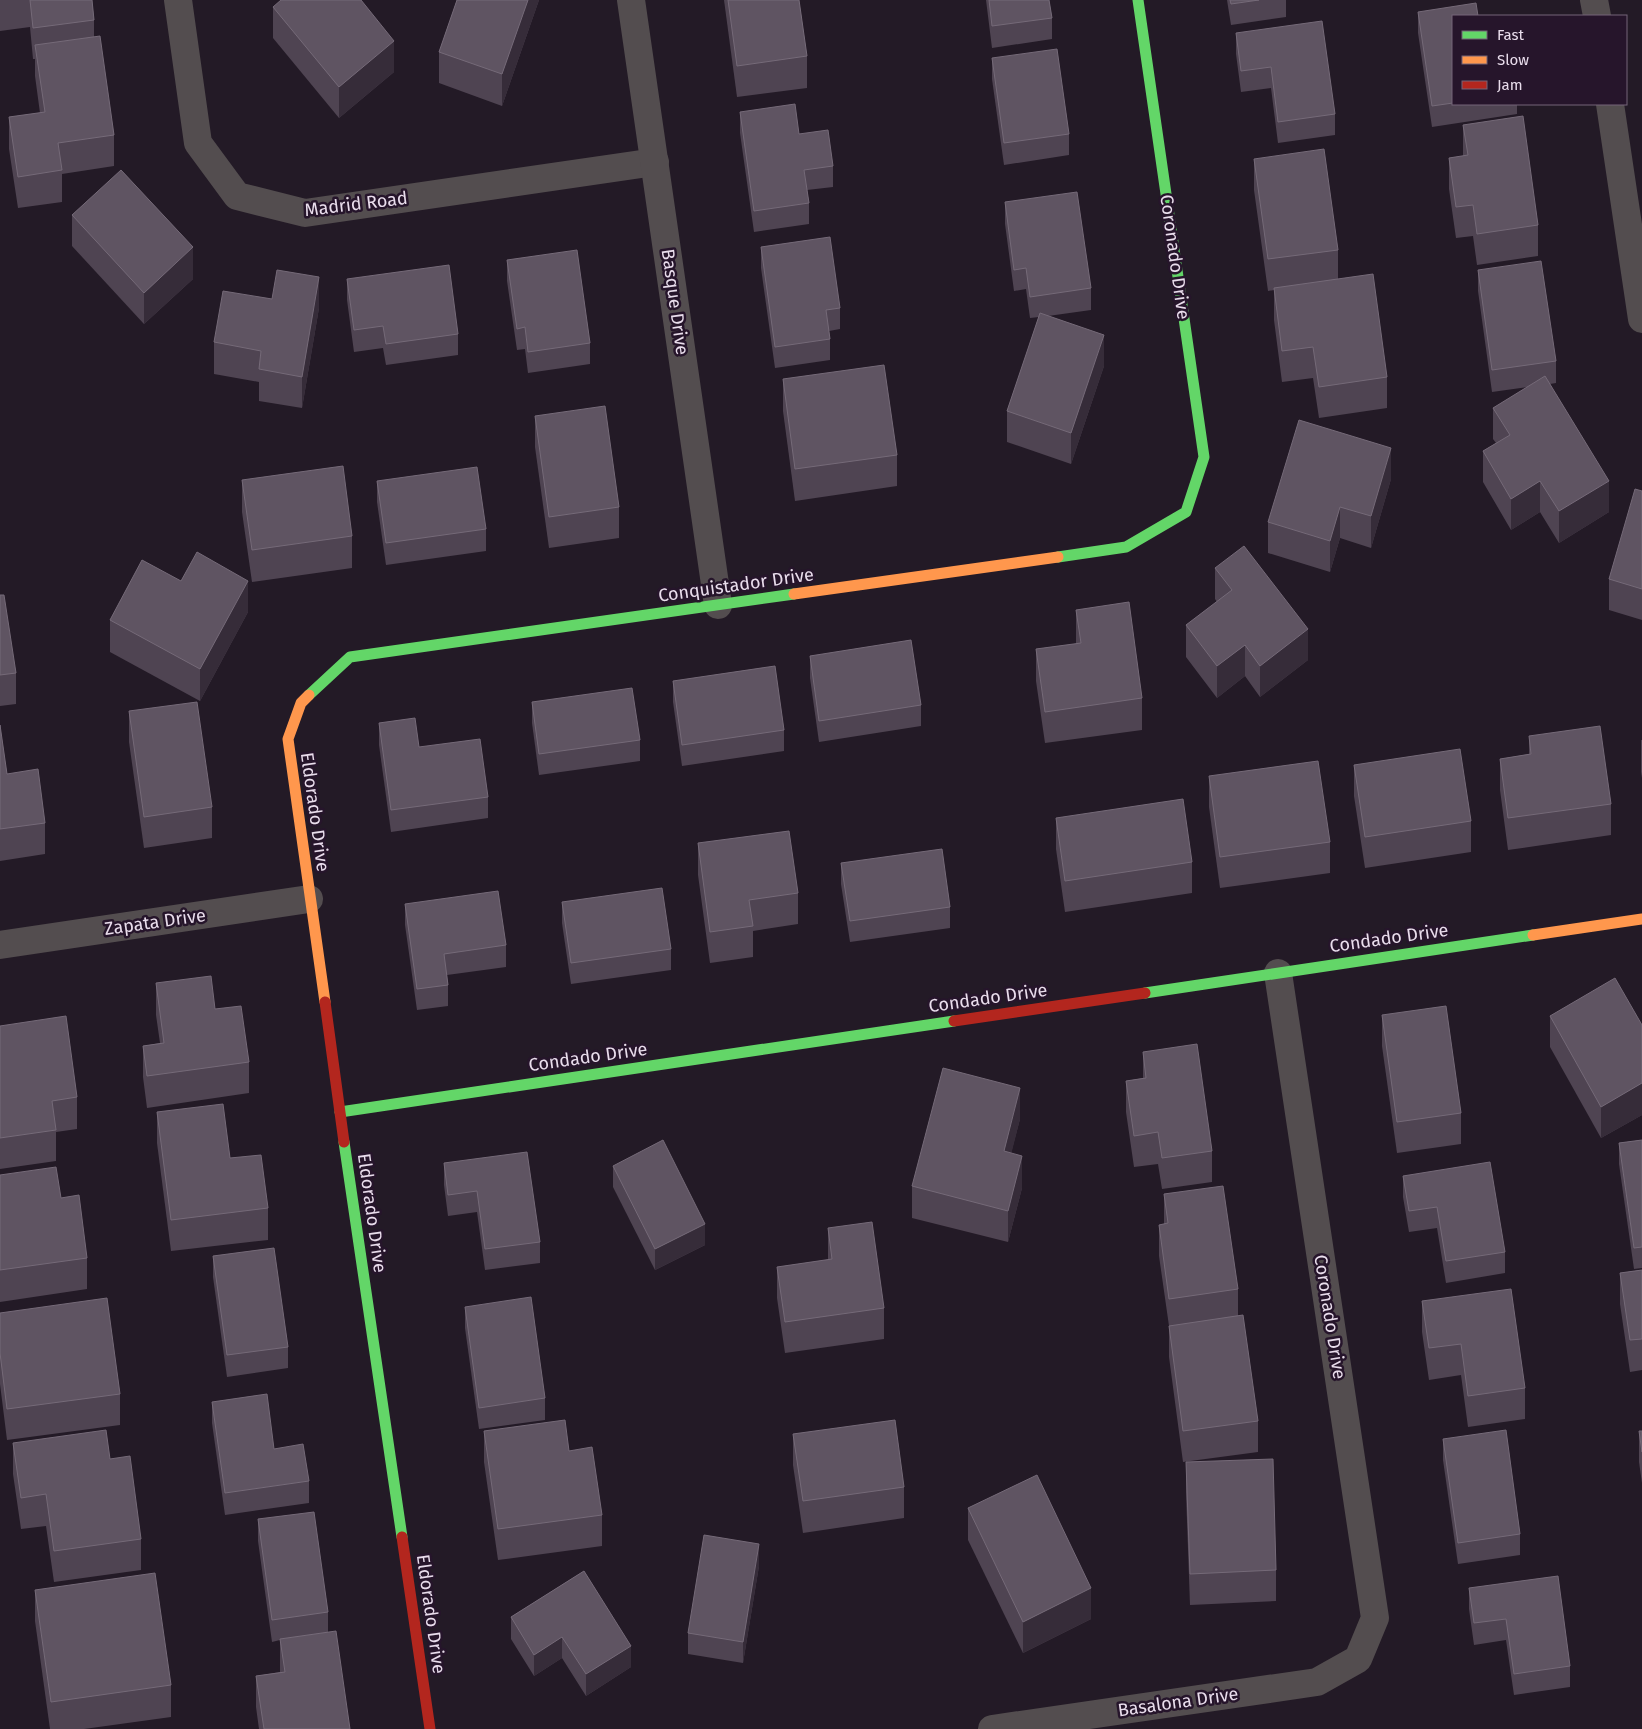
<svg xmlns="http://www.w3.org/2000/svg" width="1642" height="1729" font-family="'Fira Sans',sans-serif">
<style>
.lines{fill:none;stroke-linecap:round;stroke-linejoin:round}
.street{stroke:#534d4f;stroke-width:28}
.fast{stroke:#63d668;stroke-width:11}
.slow{stroke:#ff974d;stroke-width:11}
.jam{stroke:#b3261e;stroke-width:11}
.wall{fill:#4f4452}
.shaded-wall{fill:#362c39}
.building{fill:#5f5462;stroke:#756a78}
.labels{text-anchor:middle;stroke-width:5;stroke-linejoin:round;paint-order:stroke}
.street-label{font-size:18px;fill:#e9ddec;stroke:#26152b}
</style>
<rect width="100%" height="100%" fill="#231a26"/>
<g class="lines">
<!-- street -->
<g class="street">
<path d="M 178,0 L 198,143 L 237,196 L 305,213 L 655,162"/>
<path d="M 631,0 L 718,605"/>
<path d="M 1594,0 L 1597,16"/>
<path d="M 1610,104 L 1642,319"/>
<path d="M 0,945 L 309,899"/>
<path d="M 992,1729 L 1317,1682 L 1358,1659 L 1375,1618 L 1278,973"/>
</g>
<!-- fast -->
<g class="fast">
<path d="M 1058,557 L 1126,547 L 1186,512 L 1204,457 L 1138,0"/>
<path d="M 309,695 L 350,657 L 794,594"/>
<path d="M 1145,993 L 1533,935"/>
<path d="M 340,1112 L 954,1021"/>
<path d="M 344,1142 L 402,1537"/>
</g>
<!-- slow -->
<g class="slow">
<path d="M 794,594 L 1058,557"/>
<path d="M 309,695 L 301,703 L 288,739 L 325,1002"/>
<path d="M 1533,935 L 1642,919"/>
</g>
<!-- jam -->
<g class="jam">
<path d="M 325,1002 L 344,1142"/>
<path d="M 954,1021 L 1145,993"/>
<path d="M 402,1537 L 430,1729"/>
</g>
</g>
<!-- wall -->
<g class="wall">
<path d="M 0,0 L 92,0 L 94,20 L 94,37 L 114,135 L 114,166 L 62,174 L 62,202 L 18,208 L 9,149 L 9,117 L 40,113 L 35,76 L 35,59 L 33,59 L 30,27 L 0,31 Z"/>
<path d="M 457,0 L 539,0 L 502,106 L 439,83 L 439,52 Z"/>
<path d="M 724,0 L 799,0 L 807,56 L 807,88 L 737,97 Z"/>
<path d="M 986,0 L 1049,0 L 1052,18 L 1052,39 L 992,48 Z"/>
<path d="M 1227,0 L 1286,0 L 1286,17 L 1231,25 Z"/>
<path d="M 273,7 L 394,72 L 339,118 L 273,38 Z"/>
<path d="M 1418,12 L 1453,16 L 1453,104 L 1517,104 L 1517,114 L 1432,127 L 1418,33 Z"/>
<path d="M 1236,33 L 1335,114 L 1335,135 L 1278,143 L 1271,88 L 1241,92 L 1236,54 Z"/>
<path d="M 992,58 L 1069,134 L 1069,155 L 1004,165 L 992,79 Z"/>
<path d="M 740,112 L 799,134 L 833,166 L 833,187 L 807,190 L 809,203 L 809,224 L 754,232 L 740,133 Z"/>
<path d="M 1463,125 L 1538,225 L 1538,256 L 1477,265 L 1473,236 L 1456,238 L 1449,189 L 1449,158 L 1463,156 Z"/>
<path d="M 1254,159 L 1338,250 L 1338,279 L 1387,377 L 1387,408 L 1319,418 L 1313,378 L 1282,382 L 1274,320 L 1274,290 L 1268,291 L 1254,190 Z"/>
<path d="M 1005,202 L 1091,288 L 1091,310 L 1048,316 L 1104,366 L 1071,464 L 1007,442 L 1007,411 L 1039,317 L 1030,318 L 1026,289 L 1014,291 L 1005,224 Z"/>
<path d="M 72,215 L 193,279 L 144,324 L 72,246 Z"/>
<path d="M 761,247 L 840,308 L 840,329 L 829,331 L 830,339 L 830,360 L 775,368 L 761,268 Z"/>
<path d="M 507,260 L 590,343 L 590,364 L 528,373 L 525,349 L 517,350 L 507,281 Z"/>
<path d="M 1478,270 L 1556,361 L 1556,383 L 1550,384 L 1609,512 L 1559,543 L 1540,512 L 1511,530 L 1483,482 L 1483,451 L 1496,443 L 1493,439 L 1493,408 L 1528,387 L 1492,392 L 1478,291 Z"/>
<path d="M 347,279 L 458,334 L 458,355 L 386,365 L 383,348 L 354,352 L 347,300 Z"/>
<path d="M 319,308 L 302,408 L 259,401 L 259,382 L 214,374 L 214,342 Z"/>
<path d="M 783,379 L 897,455 L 897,486 L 795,501 L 783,411 Z"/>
<path d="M 535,416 L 619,507 L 619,538 L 549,548 L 535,447 Z"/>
<path d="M 1391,479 L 1371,548 L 1340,538 L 1330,572 L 1268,553 L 1268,522 Z"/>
<path d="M 242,480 L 352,536 L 352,568 L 252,582 L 242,512 Z"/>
<path d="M 377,481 L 486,529 L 486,551 L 386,565 L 377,502 Z"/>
<path d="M 1642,491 L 1642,620 L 1609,610 L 1609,579 Z"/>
<path d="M 1215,568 L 1308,660 L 1260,697 L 1245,676 L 1217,698 L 1186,657 L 1186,625 L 1217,602 L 1215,599 Z"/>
<path d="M 181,581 L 248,612 L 200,701 L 110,652 L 110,620 Z"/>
<path d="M 0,595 L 16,673 L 16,704 L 0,706 Z"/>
<path d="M 1076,610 L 1142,698 L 1142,730 L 1045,743 L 1036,681 L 1036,649 L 1076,644 Z"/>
<path d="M 810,656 L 921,705 L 921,726 L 819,742 L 810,678 Z"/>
<path d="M 673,681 L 784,730 L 784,751 L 682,766 L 673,702 Z"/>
<path d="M 532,702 L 640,740 L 640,761 L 539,775 L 532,723 Z"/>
<path d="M 129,711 L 212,807 L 212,838 L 144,848 L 129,742 Z"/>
<path d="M 379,723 L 419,747 L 488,797 L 488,818 L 391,832 L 379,745 Z"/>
<path d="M 0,725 L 7,774 L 45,823 L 45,854 L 0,861 Z"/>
<path d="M 1529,736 L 1611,804 L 1611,835 L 1508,850 L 1500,790 L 1500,759 L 1529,754 Z"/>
<path d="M 1641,740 L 1642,740 L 1642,778 L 1641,772 Z"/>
<path d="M 1354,765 L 1471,821 L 1471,852 L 1365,868 L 1354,796 Z"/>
<path d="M 1209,776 L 1330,842 L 1330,873 L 1220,888 L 1209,807 Z"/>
<path d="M 1056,818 L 1192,862 L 1192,893 L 1065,912 L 1056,849 Z"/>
<path d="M 698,843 L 798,893 L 798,924 L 753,931 L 753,957 L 710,963 L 698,875 Z"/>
<path d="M 841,863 L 950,907 L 950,928 L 850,942 L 841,884 Z"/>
<path d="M 562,902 L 671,949 L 671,970 L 571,984 L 562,923 Z"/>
<path d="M 405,904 L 506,945 L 506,967 L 447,975 L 448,985 L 448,1006 L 417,1010 L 405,925 Z"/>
<path d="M 156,983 L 215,1009 L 249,1062 L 249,1093 L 147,1108 L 143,1077 L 143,1046 L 160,1043 L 156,1015 Z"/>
<path d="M 1382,1015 L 1461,1113 L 1461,1144 L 1397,1153 L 1382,1046 Z"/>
<path d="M 1550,1016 L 1642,1025 L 1642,1115 L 1601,1138 L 1550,1047 Z"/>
<path d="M 0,1026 L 77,1097 L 77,1129 L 56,1132 L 56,1161 L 0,1169 Z"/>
<path d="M 1143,1052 L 1212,1151 L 1212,1182 L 1162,1189 L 1158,1164 L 1134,1167 L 1126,1112 L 1126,1081 L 1143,1078 Z"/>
<path d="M 157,1112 L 230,1158 L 268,1208 L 268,1240 L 171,1251 L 157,1143 Z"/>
<path d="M 1020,1119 L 1011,1153 L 1022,1188 L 1008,1242 L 912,1218 L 912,1186 Z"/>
<path d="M 1642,1140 L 1642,1268 L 1634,1269 L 1619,1164 L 1619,1143 Z"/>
<path d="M 444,1163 L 540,1242 L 540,1263 L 485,1270 L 477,1212 L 448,1216 L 444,1185 Z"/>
<path d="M 613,1166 L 705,1245 L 655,1270 L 613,1187 Z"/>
<path d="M 0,1175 L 87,1258 L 87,1289 L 0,1302 Z"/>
<path d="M 1403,1176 L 1505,1252 L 1505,1273 L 1446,1283 L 1437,1228 L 1409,1232 L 1403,1197 Z"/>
<path d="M 1164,1194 L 1238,1289 L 1238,1316 L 1258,1421 L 1258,1452 L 1183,1462 L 1169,1357 L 1169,1326 L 1159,1256 L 1159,1225 L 1164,1224 Z"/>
<path d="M 828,1228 L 884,1308 L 884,1339 L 785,1353 L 777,1298 L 777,1267 L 828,1260 Z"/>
<path d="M 213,1256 L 288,1347 L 288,1368 L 227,1377 L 213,1277 Z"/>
<path d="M 1642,1270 L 1642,1370 L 1630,1372 L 1620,1304 L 1620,1273 Z"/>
<path d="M 1422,1301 L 1525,1388 L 1525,1419 L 1468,1427 L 1461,1375 L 1429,1380 L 1422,1332 Z"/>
<path d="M 465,1307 L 545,1398 L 545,1420 L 479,1429 L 465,1328 Z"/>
<path d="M 0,1313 L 120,1394 L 120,1425 L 7,1440 L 0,1384 Z"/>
<path d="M 212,1402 L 274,1449 L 309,1481 L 309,1503 L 225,1515 L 212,1423 Z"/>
<path d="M 484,1431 L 569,1451 L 602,1515 L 602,1546 L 498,1560 L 484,1462 Z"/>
<path d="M 1639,1431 L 1642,1431 L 1642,1483 L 1639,1462 Z"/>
<path d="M 793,1434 L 904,1487 L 904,1518 L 803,1533 L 793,1465 Z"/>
<path d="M 1443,1439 L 1520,1534 L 1520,1555 L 1458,1564 L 1443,1460 Z"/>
<path d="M 13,1443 L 110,1459 L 141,1539 L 141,1570 L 54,1582 L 46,1526 L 21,1529 L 13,1474 Z"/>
<path d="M 1186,1462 L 1276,1570 L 1276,1601 L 1190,1605 L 1186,1493 Z"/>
<path d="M 968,1508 L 1091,1619 L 1023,1653 L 968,1540 Z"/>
<path d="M 258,1519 L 328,1612 L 328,1632 L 350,1729 L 259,1729 L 256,1707 L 256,1676 L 280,1672 L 280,1640 L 272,1642 L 258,1541 Z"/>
<path d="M 759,1566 L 743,1663 L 688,1654 L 688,1633 Z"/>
<path d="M 584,1571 L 631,1667 L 586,1696 L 562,1658 L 534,1676 L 511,1639 L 511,1617 Z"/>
<path d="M 1469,1588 L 1570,1666 L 1570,1687 L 1514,1695 L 1506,1640 L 1474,1645 L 1469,1609 Z"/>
<path d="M 35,1590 L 171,1685 L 171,1717 L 84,1729 L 50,1729 L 35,1621 Z"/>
</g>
<!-- shaded-wall -->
<g class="shaded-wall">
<path d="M 528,0 L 539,0 L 502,106 L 502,74 Z"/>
<path d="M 394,41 L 394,72 L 339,118 L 339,87 Z"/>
<path d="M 193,247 L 193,279 L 144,324 L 144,293 Z"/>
<path d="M 319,277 L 319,308 L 302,408 L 302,377 Z"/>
<path d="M 1104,335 L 1104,366 L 1071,464 L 1071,433 Z"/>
<path d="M 1391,448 L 1391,479 L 1371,548 L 1371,516 Z"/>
<path d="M 1540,481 L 1540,512 L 1511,530 L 1511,499 Z"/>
<path d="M 1609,481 L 1609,512 L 1559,543 L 1559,511 Z"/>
<path d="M 1340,507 L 1340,538 L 1330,572 L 1330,541 Z"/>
<path d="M 248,581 L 248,612 L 200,701 L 200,669 Z"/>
<path d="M 1308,629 L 1308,660 L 1260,697 L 1260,666 Z"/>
<path d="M 1245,645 L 1245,676 L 1217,698 L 1217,666 Z"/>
<path d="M 1642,1083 L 1642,1115 L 1601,1138 L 1601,1107 Z"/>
<path d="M 1020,1088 L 1020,1119 L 1004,1183 L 1004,1151 Z"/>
<path d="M 1022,1156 L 1022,1188 L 1008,1242 L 1008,1211 Z"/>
<path d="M 705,1224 L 705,1245 L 655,1270 L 655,1249 Z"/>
<path d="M 759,1544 L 759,1566 L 743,1663 L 743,1642 Z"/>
<path d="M 1091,1588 L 1091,1619 L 1023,1653 L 1023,1622 Z"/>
<path d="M 562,1637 L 562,1658 L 534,1676 L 534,1655 Z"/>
<path d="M 631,1646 L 631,1667 L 586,1696 L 586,1674 Z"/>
</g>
<!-- building -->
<g class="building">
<path d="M 30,0 L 92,0 L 94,20 L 33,28 Z"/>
<path d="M 281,0 L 361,0 L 394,41 L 339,87 L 273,7 Z"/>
<path d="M 457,0 L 528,0 L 502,74 L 439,52 Z"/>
<path d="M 728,0 L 799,0 L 807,56 L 737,66 Z"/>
<path d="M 989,0 L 1049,0 L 1052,18 L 992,26 Z"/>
<path d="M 1230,0 L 1259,0 L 1231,4 Z"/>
<path d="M 1476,3 L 1478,16 L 1453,16 L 1453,103 L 1432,106 L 1418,12 Z"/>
<path d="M 1322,21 L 1335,114 L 1278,122 L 1271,67 L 1241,71 L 1236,33 Z"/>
<path d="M 100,36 L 114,135 L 58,143 L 62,170 L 18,177 L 9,117 L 45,112 L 35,45 Z"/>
<path d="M 1057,49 L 1069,134 L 1004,143 L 992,58 Z"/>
<path d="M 795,104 L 799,134 L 828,130 L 833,166 L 804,170 L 809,203 L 754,211 L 740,112 Z"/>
<path d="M 1523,116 L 1538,225 L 1477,234 L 1473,205 L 1456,207 L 1449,158 L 1468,155 L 1463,125 Z"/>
<path d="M 1324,149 L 1338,250 L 1268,259 L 1254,159 Z"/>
<path d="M 121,170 L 193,247 L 144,293 L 72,215 Z"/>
<path d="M 1077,192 L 1091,288 L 1030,297 L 1026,268 L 1014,270 L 1005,202 Z"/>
<path d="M 830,237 L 840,308 L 826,310 L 830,339 L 775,347 L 761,247 Z"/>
<path d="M 577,250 L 590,343 L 528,352 L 525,327 L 517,329 L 507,260 Z"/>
<path d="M 1541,261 L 1556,361 L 1492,370 L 1478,270 Z"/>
<path d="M 449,265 L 458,334 L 386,344 L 383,326 L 354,330 L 347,279 Z"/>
<path d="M 277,270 L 319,277 L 302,377 L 259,369 L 261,351 L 214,342 L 223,291 L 272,299 Z"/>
<path d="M 1373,274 L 1387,377 L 1319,387 L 1313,347 L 1282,351 L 1274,288 Z"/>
<path d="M 1040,313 L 1104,335 L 1071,433 L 1007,411 Z"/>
<path d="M 884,365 L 897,455 L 795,469 L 783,379 Z"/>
<path d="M 1545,376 L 1609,481 L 1559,511 L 1540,481 L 1511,499 L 1483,451 L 1510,435 L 1493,408 Z"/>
<path d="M 605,406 L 619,507 L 549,517 L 535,416 Z"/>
<path d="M 1299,420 L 1391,448 L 1371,516 L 1340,507 L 1330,541 L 1268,522 Z"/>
<path d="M 343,466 L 352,536 L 252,550 L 242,480 Z"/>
<path d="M 477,467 L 486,529 L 386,543 L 377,481 Z"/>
<path d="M 1635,489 L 1642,491 L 1642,589 L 1609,579 Z"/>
<path d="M 1244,546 L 1308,629 L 1260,666 L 1245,645 L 1217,666 L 1186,625 L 1232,590 L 1215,568 Z"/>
<path d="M 197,552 L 248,581 L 200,669 L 110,620 L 142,560 L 181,581 Z"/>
<path d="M 0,595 L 4,595 L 16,673 L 0,675 Z"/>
<path d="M 1129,602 L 1142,698 L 1045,712 L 1036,649 L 1081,643 L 1076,610 Z"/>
<path d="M 911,640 L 921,705 L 819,721 L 810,656 Z"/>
<path d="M 775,666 L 784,730 L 682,745 L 673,681 Z"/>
<path d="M 632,688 L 640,740 L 539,754 L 532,702 Z"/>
<path d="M 197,702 L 212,807 L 144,817 L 129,711 Z"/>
<path d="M 415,718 L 419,747 L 480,739 L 488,797 L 391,810 L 379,723 Z"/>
<path d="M 0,725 L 7,774 L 38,769 L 45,823 L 0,829 Z"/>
<path d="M 1600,726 L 1611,804 L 1508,818 L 1500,759 L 1531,754 L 1529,736 Z"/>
<path d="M 1460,749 L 1471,821 L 1365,837 L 1354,765 Z"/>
<path d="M 1318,761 L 1330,842 L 1220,857 L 1209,776 Z"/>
<path d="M 1183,799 L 1192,862 L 1065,881 L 1056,818 Z"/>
<path d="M 789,831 L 798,893 L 749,900 L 753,926 L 710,932 L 698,843 Z"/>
<path d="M 942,849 L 950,907 L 850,921 L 841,863 Z"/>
<path d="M 662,888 L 671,949 L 571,963 L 562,902 Z"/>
<path d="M 498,891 L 506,945 L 444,954 L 448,985 L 417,989 L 405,904 Z"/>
<path d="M 211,976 L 215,1009 L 241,1006 L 249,1062 L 147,1076 L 143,1046 L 164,1043 L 156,983 Z"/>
<path d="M 1615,978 L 1642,1025 L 1642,1083 L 1601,1107 L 1550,1016 Z"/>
<path d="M 1446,1006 L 1461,1113 L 1397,1122 L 1382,1015 Z"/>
<path d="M 66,1016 L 77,1097 L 52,1101 L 56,1130 L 0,1138 L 0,1026 Z"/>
<path d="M 1197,1044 L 1212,1151 L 1162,1158 L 1158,1132 L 1134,1136 L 1126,1081 L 1146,1078 L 1143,1052 Z"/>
<path d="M 943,1068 L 1020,1088 L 1004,1151 L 1022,1156 L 1008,1211 L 912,1186 Z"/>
<path d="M 223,1104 L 230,1158 L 261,1155 L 268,1208 L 171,1220 L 157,1112 Z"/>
<path d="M 663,1140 L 705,1224 L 655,1249 L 613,1166 Z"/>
<path d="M 1642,1140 L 1642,1247 L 1634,1248 L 1619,1143 Z"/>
<path d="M 527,1152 L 540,1242 L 485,1249 L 477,1191 L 448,1195 L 444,1163 Z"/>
<path d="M 1490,1162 L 1505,1252 L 1446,1261 L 1437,1207 L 1409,1211 L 1403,1176 Z"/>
<path d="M 56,1167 L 61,1198 L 79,1195 L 87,1258 L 0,1270 L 0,1175 Z"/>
<path d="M 1223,1186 L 1238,1289 L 1169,1299 L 1159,1225 L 1168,1223 L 1164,1194 Z"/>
<path d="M 872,1222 L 884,1308 L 785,1322 L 777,1267 L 832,1259 L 828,1228 Z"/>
<path d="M 274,1248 L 288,1347 L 227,1355 L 213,1256 Z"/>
<path d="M 1642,1270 L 1642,1339 L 1630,1340 L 1620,1273 Z"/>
<path d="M 1511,1289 L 1525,1388 L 1468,1396 L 1461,1344 L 1429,1348 L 1422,1301 Z"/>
<path d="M 531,1297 L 545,1398 L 479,1408 L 465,1307 Z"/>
<path d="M 107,1298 L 120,1394 L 7,1409 L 0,1353 L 0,1313 Z"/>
<path d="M 1243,1315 L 1258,1421 L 1183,1431 L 1169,1326 Z"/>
<path d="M 267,1394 L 274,1449 L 303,1444 L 309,1481 L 225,1493 L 212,1402 Z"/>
<path d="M 565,1420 L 569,1451 L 592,1447 L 602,1515 L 498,1529 L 484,1431 Z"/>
<path d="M 895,1420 L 904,1487 L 803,1501 L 793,1434 Z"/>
<path d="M 106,1430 L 110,1459 L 130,1456 L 141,1539 L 54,1551 L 46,1494 L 21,1498 L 13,1443 Z"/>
<path d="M 1506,1430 L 1520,1534 L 1458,1543 L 1443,1439 Z"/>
<path d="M 1639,1431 L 1642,1431 L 1642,1452 Z"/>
<path d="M 1273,1459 L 1276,1570 L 1190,1574 L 1186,1462 Z"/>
<path d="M 1037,1475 L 1091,1588 L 1023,1622 L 968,1508 Z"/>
<path d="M 314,1512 L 328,1612 L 272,1620 L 258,1519 Z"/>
<path d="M 704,1535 L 759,1544 L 743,1642 L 688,1633 Z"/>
<path d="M 584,1571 L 631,1646 L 586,1674 L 562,1637 L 534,1655 L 511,1617 Z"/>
<path d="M 155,1573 L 171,1685 L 51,1702 L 35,1590 Z"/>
<path d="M 1558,1576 L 1570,1666 L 1514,1674 L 1506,1619 L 1474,1623 L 1469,1588 Z"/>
<path d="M 336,1631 L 350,1729 L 264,1729 L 256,1676 L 285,1672 L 280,1639 Z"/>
</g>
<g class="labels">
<!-- street labels -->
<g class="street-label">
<text transform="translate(356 204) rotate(-7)" y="6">Madrid Road</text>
<text transform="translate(1175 257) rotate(82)" y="6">Coronado Drive</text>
<text transform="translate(675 302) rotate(82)" y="6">Basque Drive</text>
<text transform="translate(736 585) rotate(-8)" y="6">Conquistador Drive</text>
<text transform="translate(315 812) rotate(82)" y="6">Eldorado Drive</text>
<text transform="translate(155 922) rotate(-8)" y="6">Zapata Drive</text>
<text transform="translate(1389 938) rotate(-8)" y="6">Condado Drive</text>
<text transform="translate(988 998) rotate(-8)" y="6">Condado Drive</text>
<text transform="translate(588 1057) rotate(-8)" y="6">Condado Drive</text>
<text transform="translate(372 1213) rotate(82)" y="6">Eldorado Drive</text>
<text transform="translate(1330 1317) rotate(81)" y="6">Coronado Drive</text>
<text transform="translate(431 1614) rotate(82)" y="6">Eldorado Drive</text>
<text transform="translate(1178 1702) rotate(-8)" y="6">Basalona Drive</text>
</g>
</g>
<!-- legend -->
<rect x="1452" y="15" width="175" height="90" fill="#26152b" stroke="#746578"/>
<rect x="1462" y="31" width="25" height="8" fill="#63d668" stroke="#746578"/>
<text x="1497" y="40" font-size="15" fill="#e9ddec">Fast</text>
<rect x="1462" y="56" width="25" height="8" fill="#ff974d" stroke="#746578"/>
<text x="1497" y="65" font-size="15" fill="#e9ddec">Slow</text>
<rect x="1462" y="81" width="25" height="8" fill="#b3261e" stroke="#746578"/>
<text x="1497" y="90" font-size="15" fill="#e9ddec">Jam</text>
</svg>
